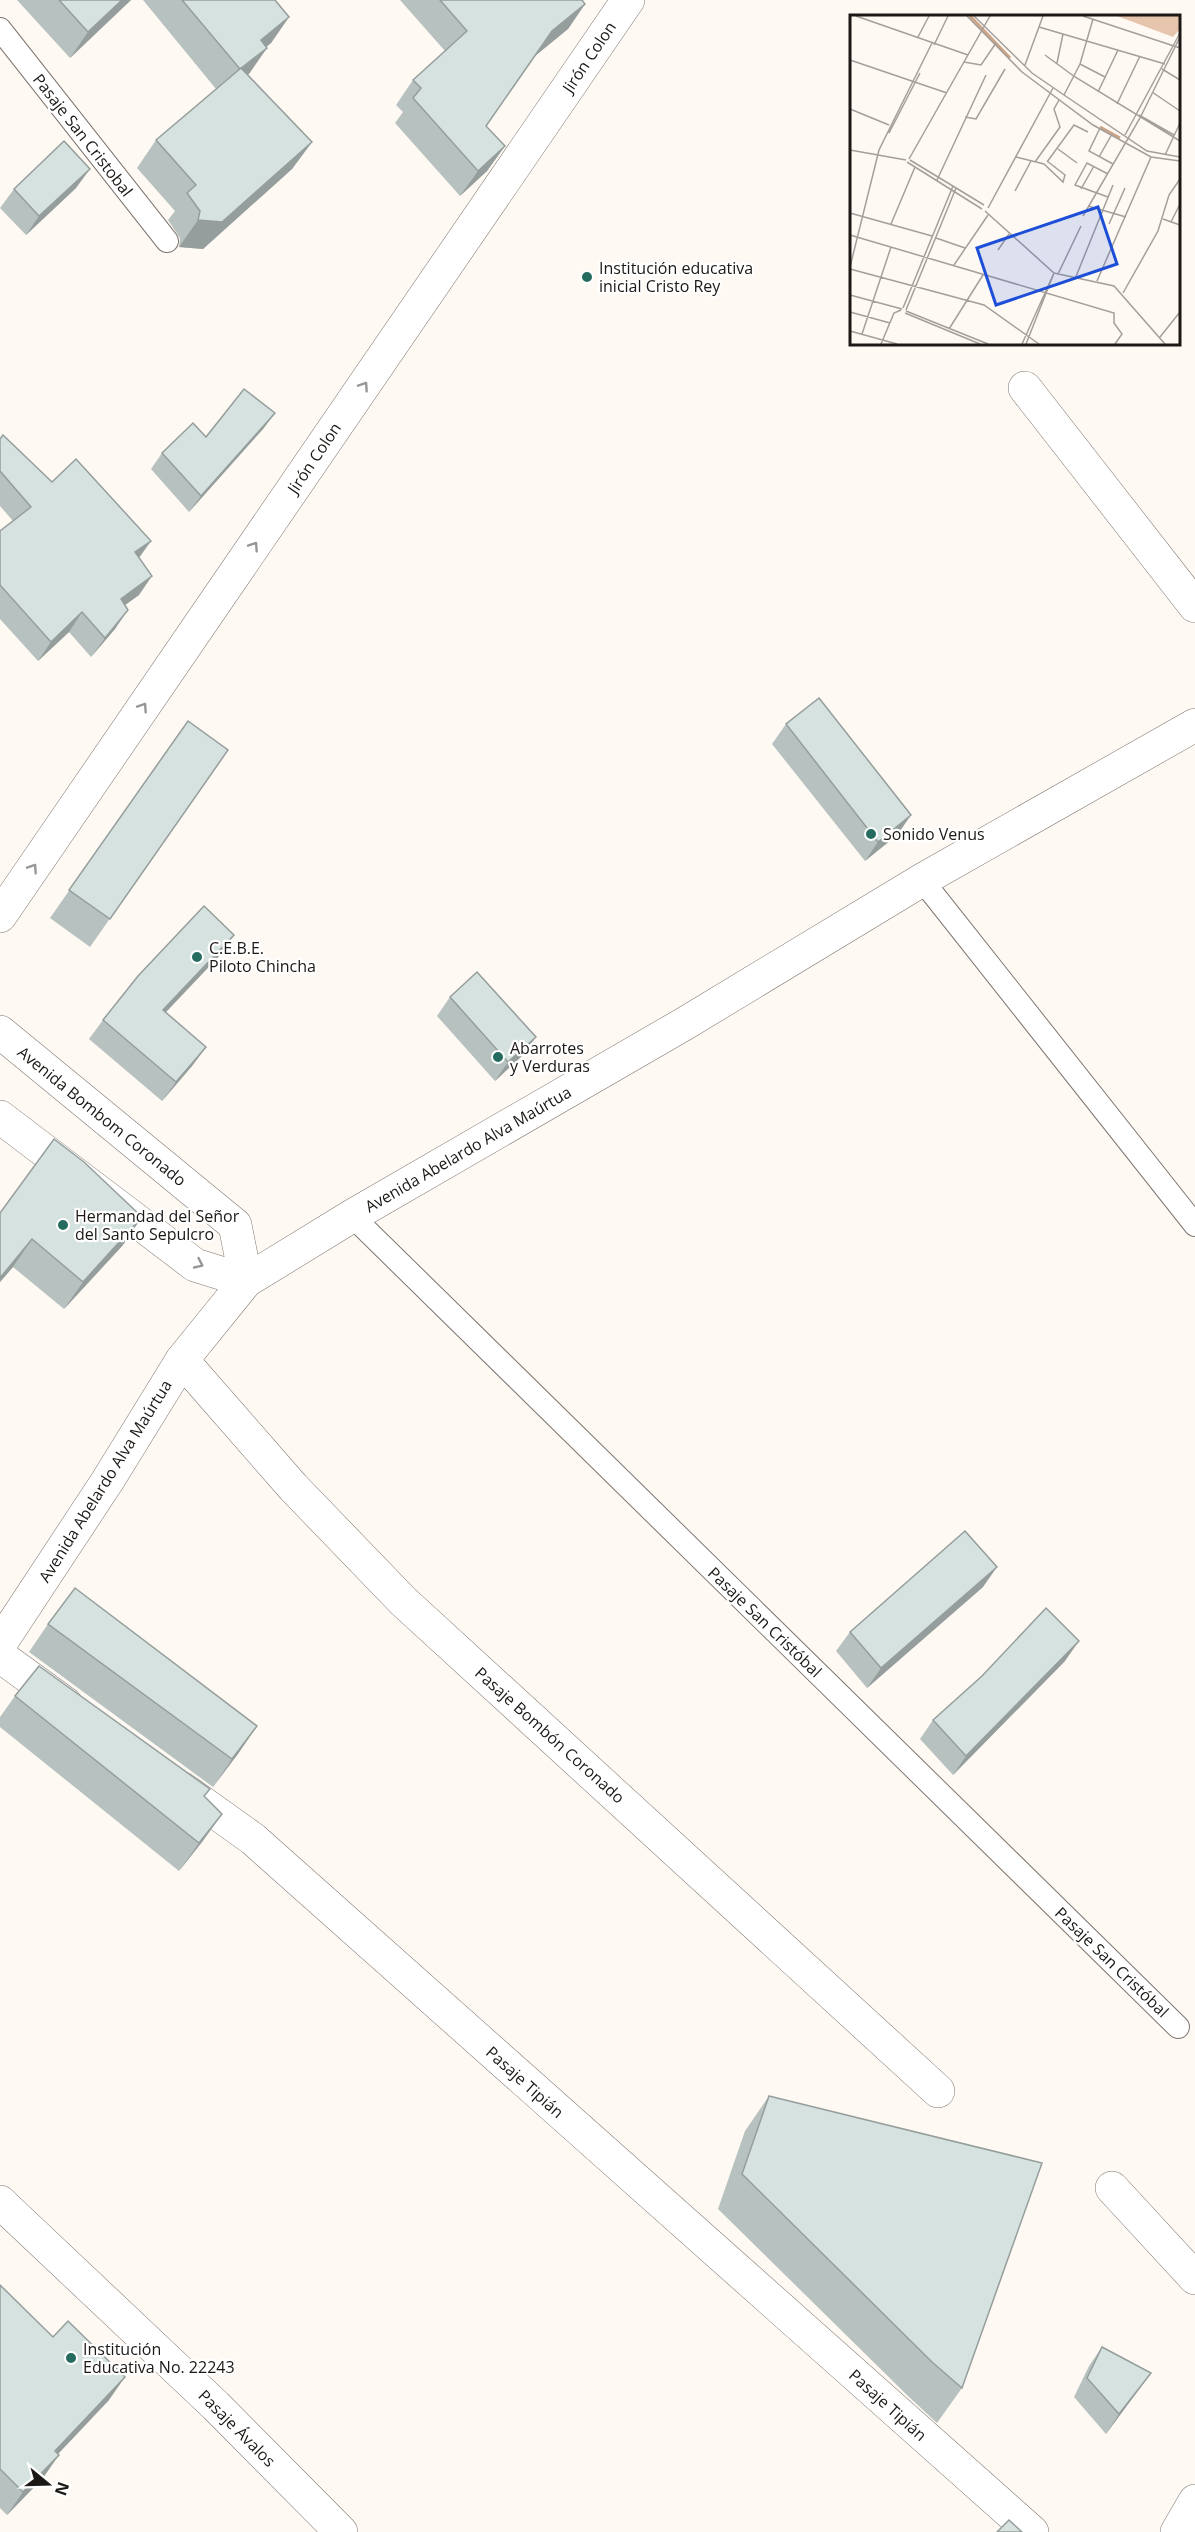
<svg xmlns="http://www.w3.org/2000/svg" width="1195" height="2532" font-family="'Open Sans',sans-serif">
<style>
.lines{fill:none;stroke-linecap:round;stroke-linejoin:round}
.lane-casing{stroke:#7f7670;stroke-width:24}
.street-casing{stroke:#7f7670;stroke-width:34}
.secondary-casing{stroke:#7f7670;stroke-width:34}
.lane{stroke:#fff;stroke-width:22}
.street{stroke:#fff;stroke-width:33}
.secondary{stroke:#fff;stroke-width:33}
.wall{fill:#b7c2c0}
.shaded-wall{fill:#959e9c}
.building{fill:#d5e2df;stroke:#959e9c;stroke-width:1.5}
.oneway{stroke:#989796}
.poi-dot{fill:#256b60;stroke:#fff;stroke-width:2}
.labels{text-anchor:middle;stroke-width:4.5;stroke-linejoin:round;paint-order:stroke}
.street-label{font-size:16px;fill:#1b1815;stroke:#fff}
.poi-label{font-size:16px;fill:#1b1815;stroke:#fff;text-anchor:start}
.inset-river{fill:none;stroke:#cda385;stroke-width:3}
.inset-road{fill:none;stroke:#a49f9b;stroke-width:1.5}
.view{fill:#1d4ed8;fill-opacity:0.15;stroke:#1d4ed8;stroke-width:3}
.inset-edge{fill:none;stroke:#1b1815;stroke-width:3}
</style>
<rect width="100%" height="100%" fill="#fff9f4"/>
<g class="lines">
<!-- lane casing -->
<g class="lane-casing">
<g id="lane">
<path d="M 0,29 L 167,241"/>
<path d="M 922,880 L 1195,1225"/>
<path d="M 352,1216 L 1178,2027"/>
</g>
</g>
<!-- street casing -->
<g class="street-casing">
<g id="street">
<path d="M 1025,388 L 1195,606"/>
<path d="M 0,916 L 628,0"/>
<path d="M 182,1360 L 293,1487 L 403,1601 L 938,2091"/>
<path d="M 0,1656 L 66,1704"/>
<path d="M 183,1789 L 253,1839 L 1032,2532"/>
<path d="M 1112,2188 L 1195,2278"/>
<path d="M 0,2202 L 216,2406 L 341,2532"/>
<path d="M 1177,2532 L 1195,2501"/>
</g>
</g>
<!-- secondary casing -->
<g class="secondary-casing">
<g id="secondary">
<path d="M 0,1032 L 235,1225 L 246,1281"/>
<path d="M 0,1117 L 195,1265 L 246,1281"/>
<path d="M 0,1644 L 108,1480 L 182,1360 L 246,1281 L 352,1216 L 684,1024 L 922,880 L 1195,725"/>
</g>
</g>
<!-- lane -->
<use href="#lane" class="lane"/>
<!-- street -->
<use href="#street" class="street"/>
<!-- secondary -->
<use href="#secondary" class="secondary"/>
</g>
<!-- wall -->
<g class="wall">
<path d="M 17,0 L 131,0 L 70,58 Z"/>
<path d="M 143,0 L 275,0 L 289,17 L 271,43 L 266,47 L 267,48 L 247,75 L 312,142 L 292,169 L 203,249 L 179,247 L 180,238 L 168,220 L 175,211 L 137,168 L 156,140 L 216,89 Z"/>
<path d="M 400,0 L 582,0 L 585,4 L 568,29 L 536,55 L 486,126 L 505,146 L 487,171 L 460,196 L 395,123 L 403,112 L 396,105 L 413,80 L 445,51 Z"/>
<path d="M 76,188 L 26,235 L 0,208 L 14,189 Z"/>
<path d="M 275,413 L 263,429 L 189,512 L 151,469 L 162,453 Z"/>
<path d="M 0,439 L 52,482 L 151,541 L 139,558 L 139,595 L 125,605 L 115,629 L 91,657 L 69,632 L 38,661 L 0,619 L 0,531 L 13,521 L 0,506 Z"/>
<path d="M 188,721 L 228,750 L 90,947 L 50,918 Z"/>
<path d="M 786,724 L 911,815 L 897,835 L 865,861 L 772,744 Z"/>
<path d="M 220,955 L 165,1013 L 206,1047 L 192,1066 L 162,1101 L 89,1039 L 103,1020 Z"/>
<path d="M 450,997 L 522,1056 L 495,1081 L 437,1016 Z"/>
<path d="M 0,1213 L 123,1245 L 64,1309 L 13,1267 L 0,1282 Z"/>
<path d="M 983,1587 L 867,1688 L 836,1651 L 850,1632 Z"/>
<path d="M 48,1624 L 257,1726 L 213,1787 L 29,1652 Z"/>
<path d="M 1065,1661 L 953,1775 L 920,1739 L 933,1720 L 982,1676 Z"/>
<path d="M 15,1696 L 222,1814 L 202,1842 L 179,1871 L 0,1727 L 0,1717 Z"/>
<path d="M 769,2096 L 962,2388 L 937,2423 L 908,2396 L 718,2209 L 745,2131 Z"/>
<path d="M 0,2285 L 109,2400 L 58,2454 L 43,2478 L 7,2515 L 0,2508 Z"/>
<path d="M 1102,2347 L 1151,2373 L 1106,2434 L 1074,2397 L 1089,2366 Z"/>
</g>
<!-- shaded-wall -->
<g class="shaded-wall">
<path d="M 122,0 L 131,0 L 70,58 L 88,32 Z"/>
<path d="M 585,4 L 568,29 L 535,56 L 552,31 Z"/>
<path d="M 289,17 L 271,43 L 243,66 L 261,40 Z"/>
<path d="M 267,48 L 249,74 L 222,96 L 240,70 Z"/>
<path d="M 312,142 L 292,169 L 203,249 L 179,247 L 198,220 Z"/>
<path d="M 505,146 L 487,171 L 460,196 L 478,171 Z"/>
<path d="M 90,169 L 76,188 L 26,235 L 39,216 Z"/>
<path d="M 275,413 L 263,429 L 189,512 L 201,496 Z"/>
<path d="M 151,541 L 137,560 L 135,552 Z"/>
<path d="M 152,576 L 139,595 L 107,618 L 121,599 Z"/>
<path d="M 128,610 L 115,629 L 91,657 L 105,638 Z"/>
<path d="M 82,612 L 69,632 L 38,661 L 51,642 Z"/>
<path d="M 911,815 L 897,835 L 865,861 L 878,842 Z"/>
<path d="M 234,935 L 220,955 L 149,1030 L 163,1010 Z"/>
<path d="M 536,1037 L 522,1056 L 495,1081 L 508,1062 Z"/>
<path d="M 206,1047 L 192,1066 L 162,1101 L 176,1082 Z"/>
<path d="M 142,1217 L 123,1245 L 64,1309 L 83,1282 Z"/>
<path d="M 32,1239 L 13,1267 L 0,1282 L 0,1278 Z"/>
<path d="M 997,1567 L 983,1587 L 867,1688 L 881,1668 Z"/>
<path d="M 1079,1641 L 1065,1661 L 953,1775 L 966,1756 Z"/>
<path d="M 257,1726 L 238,1754 L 213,1787 L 232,1759 Z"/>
<path d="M 222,1814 L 202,1842 L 179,1871 L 199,1843 Z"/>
<path d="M 1151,2373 L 1137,2392 L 1106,2434 L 1119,2414 Z"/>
<path d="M 125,2377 L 109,2400 L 39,2474 L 55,2451 Z"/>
<path d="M 59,2455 L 43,2478 L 7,2515 L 23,2492 Z"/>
</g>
<!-- building -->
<g class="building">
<path d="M 59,0 L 122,0 L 88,32 Z"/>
<path d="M 182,0 L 275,0 L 289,17 L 261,40 L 267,48 L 240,69 Z"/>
<path d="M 440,0 L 582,0 L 585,4 L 552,31 L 486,126 L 505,146 L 478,171 L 413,98 L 421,88 L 413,80 L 467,31 Z"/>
<path d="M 241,68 L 312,142 L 222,222 L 198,220 L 200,211 L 187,193 L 196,185 L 156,140 Z"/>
<path d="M 64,141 L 90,169 L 39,216 L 14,189 Z"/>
<path d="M 244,389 L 275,413 L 201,496 L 162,453 L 193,423 L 206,437 Z"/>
<path d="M 3,435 L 52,482 L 76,459 L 151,541 L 135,552 L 152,576 L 121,599 L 128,610 L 105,638 L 82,612 L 51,642 L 0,585 L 0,531 L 31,507 L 0,471 L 0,439 Z"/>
<path d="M 819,698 L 911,815 L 878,842 L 786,724 Z"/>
<path d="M 188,721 L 228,750 L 110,919 L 69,890 Z"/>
<path d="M 204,906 L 234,935 L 163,1010 L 206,1047 L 176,1082 L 103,1020 L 138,976 Z"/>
<path d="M 477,972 L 536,1037 L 508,1062 L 450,997 Z"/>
<path d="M 54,1139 L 84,1162 L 142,1217 L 83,1282 L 32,1239 L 0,1278 L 0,1213 Z"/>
<path d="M 965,1531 L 997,1567 L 881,1668 L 850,1632 Z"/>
<path d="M 75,1588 L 257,1726 L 232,1759 L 48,1624 Z"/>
<path d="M 1046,1608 L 1079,1641 L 966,1756 L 933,1720 L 982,1676 Z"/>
<path d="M 39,1666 L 210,1789 L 204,1796 L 222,1814 L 199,1843 L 15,1696 Z"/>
<path d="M 769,2096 L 1042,2163 L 962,2388 L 932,2362 L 742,2174 Z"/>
<path d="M 0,2285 L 53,2337 L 68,2321 L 125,2377 L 55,2451 L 59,2455 L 23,2492 L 0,2469 Z"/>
<path d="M 1102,2347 L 1151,2373 L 1119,2414 L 1087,2378 Z"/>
<path d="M 1009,2520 L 1022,2532 L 997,2532 Z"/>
</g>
<!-- one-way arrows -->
<defs><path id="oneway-chevron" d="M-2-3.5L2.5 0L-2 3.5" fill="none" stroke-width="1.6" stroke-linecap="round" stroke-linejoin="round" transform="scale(1.5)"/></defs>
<g class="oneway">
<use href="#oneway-chevron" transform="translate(364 386) rotate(-56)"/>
<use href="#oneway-chevron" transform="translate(254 546) rotate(-56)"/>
<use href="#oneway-chevron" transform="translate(143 707) rotate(-56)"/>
<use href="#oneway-chevron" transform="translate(33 868) rotate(-56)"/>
<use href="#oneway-chevron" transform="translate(199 1264) rotate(25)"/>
</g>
<!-- markers -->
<g class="poi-dot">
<circle cx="587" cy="277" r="6"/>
<circle cx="871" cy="834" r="6"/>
<circle cx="197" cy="957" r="6"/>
<circle cx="498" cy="1057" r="6"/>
<circle cx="63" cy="1225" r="6"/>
<circle cx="71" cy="2358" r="6"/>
</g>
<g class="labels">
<!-- street labels -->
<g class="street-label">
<text transform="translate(589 57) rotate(-56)" y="6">Jirón Colon</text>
<text transform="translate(83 135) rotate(52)" y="6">Pasaje San Cristobal</text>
<text transform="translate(314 458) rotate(-56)" y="6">Jirón Colon</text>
<text transform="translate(102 1116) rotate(39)" y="6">Avenida Bombom Coronado</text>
<text transform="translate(468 1149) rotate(-30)" y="6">Avenida Abelardo Alva Maúrtua</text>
<text transform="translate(105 1481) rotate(-58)" y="6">Avenida Abelardo Alva Maúrtua</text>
<text transform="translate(765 1622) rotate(44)" y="6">Pasaje San Cristóbal</text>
<text transform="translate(550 1735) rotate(42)" y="6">Pasaje Bombón Coronado</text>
<text transform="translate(1112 1962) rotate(44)" y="6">Pasaje San Cristóbal</text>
<text transform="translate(525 2082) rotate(42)" y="6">Pasaje Tipián</text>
<text transform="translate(888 2405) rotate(42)" y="6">Pasaje Tipián</text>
<text transform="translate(237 2428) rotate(45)" y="6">Pasaje Ávalos</text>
</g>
<!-- poi labels -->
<g class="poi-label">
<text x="599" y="274">Institución educativa<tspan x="599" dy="18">inicial Cristo Rey</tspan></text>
<text x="883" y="840">Sonido Venus</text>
<text x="209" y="954">C.E.B.E.<tspan x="209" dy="18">Piloto Chincha</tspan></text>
<text x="510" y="1054">Abarrotes<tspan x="510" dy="18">y Verduras</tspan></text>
<text x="75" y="1222">Hermandad del Señor<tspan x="75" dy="18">del Santo Sepulcro</tspan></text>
<text x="83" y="2355">Institución<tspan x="83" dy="18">Educativa No. 22243</tspan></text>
</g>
</g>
<!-- overview -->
<g transform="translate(850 15)">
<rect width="330" height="330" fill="#fff9f4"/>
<path d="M 267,1 L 330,1 L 330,14 L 323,22 Z" fill="#e7c5ac"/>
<path class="inset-river" d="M 120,1 L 160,43M 250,112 L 270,123"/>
<path class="inset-road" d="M 6,1 L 118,40M 117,1 L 172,57 L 243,110 L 301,142 L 330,146M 124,1 L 182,58 L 214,80 L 297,136 L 330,142M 233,1 L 330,33M 189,12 L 315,49M 68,22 L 79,1M 84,30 L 98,1M 195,40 L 225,62 L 330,126M 0,45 L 97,78M 114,47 L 131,50 L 146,28M 207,48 L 213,19M 230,49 L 255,62M 175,50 L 193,1M 312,54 L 330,65M 248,77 L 268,35M 302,77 L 330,96M 214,80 L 230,49 L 243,4M 267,89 L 290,41M 0,94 L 39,110M 289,100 L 324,120M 115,102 L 126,104 L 155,54M 250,113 L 239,136 L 263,149M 39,118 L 70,58M 275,120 L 330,18M 208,134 L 227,148M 0,135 L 56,145M 315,140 L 330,108M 166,142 L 194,149 L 213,167 L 215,160 L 197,146M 249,142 L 262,119M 59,144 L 140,1M 60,145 L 134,190M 57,147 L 132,194M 185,147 L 210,112 L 204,94 L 209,85M 197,147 L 224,110 L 238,117M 87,165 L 136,60M 231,174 L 244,151M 165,176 L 181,146M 258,182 L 225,170 L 237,148 L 258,159M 238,191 L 276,202M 138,193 L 203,73M 135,196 L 204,258 L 264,271 L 315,329M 0,198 L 82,221M 233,201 L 290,103 L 330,22M 313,204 L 330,210M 321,207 L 330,189M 41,209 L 65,152M 259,209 L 275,173M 0,220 L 264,298 L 264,308 L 272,319 L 265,329M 86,223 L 115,233M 148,235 L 159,219M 104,250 L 138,200M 0,252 L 29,135 L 82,28M 0,254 L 134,290 L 189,329M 208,259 L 231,211M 225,264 L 263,170M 247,266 L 301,142M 273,278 L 308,216 L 319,180 L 330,164M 0,280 L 52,294M 53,293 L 103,171M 56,295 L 106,173M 56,296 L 138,329M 0,297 L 40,308M 55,298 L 130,329M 99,314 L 133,260M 0,316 L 47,329M 12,319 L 41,232M 310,322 L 330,297M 31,329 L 44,298 L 51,295M 172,329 L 204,258M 176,329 L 204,258"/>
<path class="view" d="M 248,192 L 267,249 L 146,290 L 127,233 Z"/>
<rect width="330" height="330" class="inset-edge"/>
</g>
<!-- north arrow -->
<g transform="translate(48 2484) rotate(109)" stroke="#ffffff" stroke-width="4.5" paint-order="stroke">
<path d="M0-4.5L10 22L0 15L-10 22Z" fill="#1b1815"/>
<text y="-9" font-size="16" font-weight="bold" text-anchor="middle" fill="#1b1815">N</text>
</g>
</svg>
